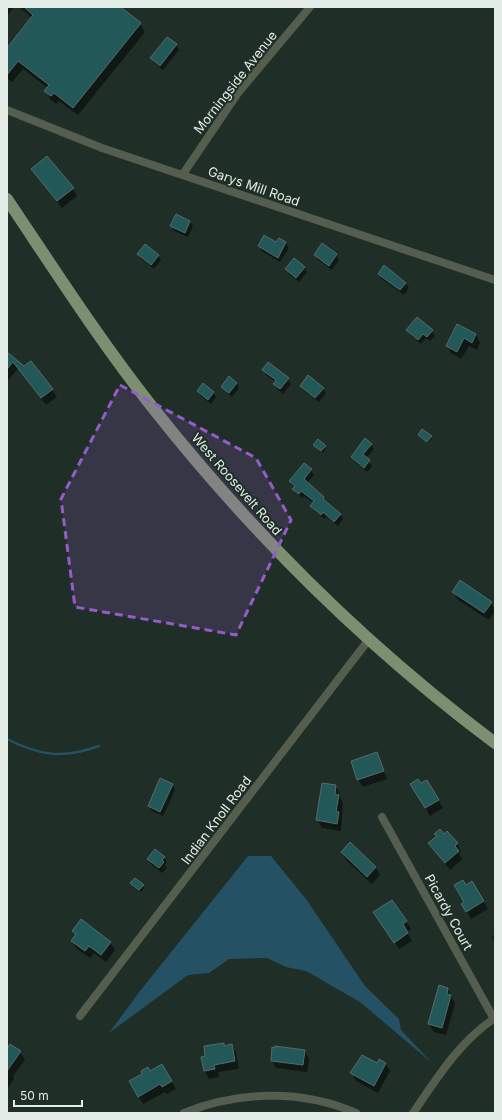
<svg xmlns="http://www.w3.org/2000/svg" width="502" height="1120" font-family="Inter,sans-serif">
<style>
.water{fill:#245163}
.shadow{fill:#0007}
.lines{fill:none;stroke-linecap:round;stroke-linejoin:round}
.stream{stroke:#245163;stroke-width:2.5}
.building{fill:#225958;stroke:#566b6a}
.minor{stroke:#545d4e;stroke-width:8}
.primary{stroke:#7d8f71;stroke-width:12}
.marked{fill:#955cc9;fill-opacity:0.2;stroke:#955cc9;stroke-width:3;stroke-dasharray:8 5;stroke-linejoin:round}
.labels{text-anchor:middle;stroke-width:4;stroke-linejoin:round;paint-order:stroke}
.street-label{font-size:13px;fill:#e3ece7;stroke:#1f2e27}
</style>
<rect width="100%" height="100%" fill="#1f2e27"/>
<!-- water -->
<path class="water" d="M 248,856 L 271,856 L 306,899 L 365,986 L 399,1019 L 401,1030 L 432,1063 L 360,1002 L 306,971 L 286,967 L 267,958 L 229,959 L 209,973 L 188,975 L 109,1033 L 140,991 Z"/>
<!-- shadow -->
<g class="shadow">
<path d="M 7,7 L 14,7 L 7,16 Z"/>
<path d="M 19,7 L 124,7 L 128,14 L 140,24 L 145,32 L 78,115 L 59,101 L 56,104 L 50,99 L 46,91 L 48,88 L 23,69 L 12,82 L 7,78 L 7,49 L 32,18 Z"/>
<path d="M 167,38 L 176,45 L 179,50 L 163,70 L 154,63 L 151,58 Z"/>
<path d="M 32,169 L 73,189 L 77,196 L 62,208 Z"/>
<path d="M 190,222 L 193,226 L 188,237 L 174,231 L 172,226 Z"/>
<path d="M 279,239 L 286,243 L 289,248 L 280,262 L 262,251 L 259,246 L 277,244 Z"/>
<path d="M 322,244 L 336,255 L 339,260 L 332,270 L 318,260 L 315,255 Z"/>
<path d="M 138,254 L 158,255 L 161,260 L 154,269 L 141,259 Z"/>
<path d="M 304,267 L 307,272 L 299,282 L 289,274 L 286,269 Z"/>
<path d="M 379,274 L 406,283 L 409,288 L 404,295 L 382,279 Z"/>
<path d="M 458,325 L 476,335 L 480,343 L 477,350 L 469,346 L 461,359 L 451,353 L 447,346 Z"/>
<path d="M 407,330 L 432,331 L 435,336 L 430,341 L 426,338 L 421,344 L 410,335 Z"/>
<path d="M 7,353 L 24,367 L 31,362 L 57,397 L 46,405 L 18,369 L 8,380 L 7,378 Z"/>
<path d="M 263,370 L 288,379 L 291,384 L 283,394 L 277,389 L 274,384 L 276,382 L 266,375 Z"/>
<path d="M 237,383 L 239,388 L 232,397 L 222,387 Z"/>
<path d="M 301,386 L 323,388 L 326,393 L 319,402 L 304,391 Z"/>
<path d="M 198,391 L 213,392 L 216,397 L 211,404 L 201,396 Z"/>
<path d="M 419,435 L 431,437 L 432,439 L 428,443 Z"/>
<path d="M 371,444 L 374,449 L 366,458 L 372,466 L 367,472 L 355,462 L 352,457 Z"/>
<path d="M 315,445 L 325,446 L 326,448 L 323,453 Z"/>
<path d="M 311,470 L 314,475 L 307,483 L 340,514 L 343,519 L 338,526 L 326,517 L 324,519 L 314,511 L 311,506 L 314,503 L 304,496 L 302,498 L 294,489 L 295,488 L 290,482 Z"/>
<path d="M 453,592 L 491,602 L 495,611 L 489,620 L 458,600 Z"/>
<path d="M 377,753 L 387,779 L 363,787 L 358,779 Z"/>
<path d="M 427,781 L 443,808 L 430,816 L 412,784 L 421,785 Z"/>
<path d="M 173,785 L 175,790 L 163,816 L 152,811 L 149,806 Z"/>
<path d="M 336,786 L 343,804 L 341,831 L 322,828 L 318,820 Z"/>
<path d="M 436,834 L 444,835 L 457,844 L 461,852 L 459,853 L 462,859 L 450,870 L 430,843 L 437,837 Z"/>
<path d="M 350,844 L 376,868 L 380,875 L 372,884 L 346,860 L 342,852 Z"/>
<path d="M 164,857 L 167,862 L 165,865 L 167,868 L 162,873 L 151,864 L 148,859 Z"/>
<path d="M 472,882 L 488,909 L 471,919 L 463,904 L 465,903 L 466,886 Z"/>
<path d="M 132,883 L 143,886 L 144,888 L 141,892 Z"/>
<path d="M 392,901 L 411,929 L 407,932 L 412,941 L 399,949 L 379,920 Z"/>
<path d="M 74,931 L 110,942 L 115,950 L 106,962 L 94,953 L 90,958 L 76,948 L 72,941 L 76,935 Z"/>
<path d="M 495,932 L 495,943 L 492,938 Z"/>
<path d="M 448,989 L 455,1004 L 446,1035 L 434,1032 L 429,1024 Z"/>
<path d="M 223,1044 L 225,1047 L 232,1045 L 236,1053 L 239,1069 L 218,1072 L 219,1077 L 209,1079 L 205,1071 L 202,1058 Z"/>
<path d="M 7,1050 L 20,1052 L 25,1060 L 13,1076 L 14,1079 L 8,1088 Z"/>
<path d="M 304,1051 L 309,1058 L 307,1072 L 276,1068 L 272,1061 Z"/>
<path d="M 385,1063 L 390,1071 L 378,1093 L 356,1081 L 352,1073 Z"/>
<path d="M 162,1065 L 176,1089 L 167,1094 L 165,1092 L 143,1104 L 130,1082 Z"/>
</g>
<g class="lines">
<!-- stream -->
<path class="stream" d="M 7,739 C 40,756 63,759 99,746"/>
</g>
<!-- building -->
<g class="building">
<path d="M 24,7 L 121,7 L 141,23 L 73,108 L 54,93 L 51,96 L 44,91 L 49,85 L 18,61 L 7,75 L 7,48 L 33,15 Z"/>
<path d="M 167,37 L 177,44 L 160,66 L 150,58 Z"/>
<path d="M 47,156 L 74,188 L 57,201 L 31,169 Z"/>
<path d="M 176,214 L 190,221 L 185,233 L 170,226 Z"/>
<path d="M 264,235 L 276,242 L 279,238 L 286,242 L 278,258 L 258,246 Z"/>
<path d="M 322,243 L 337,254 L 329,266 L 314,255 Z"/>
<path d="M 145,244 L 159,255 L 151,265 L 137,254 Z"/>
<path d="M 294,258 L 305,267 L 296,278 L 285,269 Z"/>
<path d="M 384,265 L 406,283 L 400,290 L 378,274 Z"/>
<path d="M 417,317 L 433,330 L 427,337 L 423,334 L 418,340 L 406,330 Z"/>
<path d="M 457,324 L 476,334 L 472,343 L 464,338 L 457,352 L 446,346 Z"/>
<path d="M 7,352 L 24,366 L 31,361 L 53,389 L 41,398 L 13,362 L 7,369 Z"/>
<path d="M 268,362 L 289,378 L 280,389 L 273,384 L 276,380 L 262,370 Z"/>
<path d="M 308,375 L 324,388 L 315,398 L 300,386 Z"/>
<path d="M 229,376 L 237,383 L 229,393 L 221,387 Z"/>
<path d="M 203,383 L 214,392 L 208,400 L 197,391 Z"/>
<path d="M 422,429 L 432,436 L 427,442 L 418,435 Z"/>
<path d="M 365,438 L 372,444 L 363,454 L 370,460 L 364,468 L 351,457 Z"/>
<path d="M 318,439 L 326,446 L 321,451 L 313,445 Z"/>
<path d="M 304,463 L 312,469 L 304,479 L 324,497 L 323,499 L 341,514 L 334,522 L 323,512 L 321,515 L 310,506 L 314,501 L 301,491 L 299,494 L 292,489 L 295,486 L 289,481 Z"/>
<path d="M 460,580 L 492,602 L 484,613 L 452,592 Z"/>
<path d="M 377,752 L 384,771 L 357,780 L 351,761 Z"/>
<path d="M 160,778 L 173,784 L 160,812 L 148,806 Z"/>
<path d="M 418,779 L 421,783 L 427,780 L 439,800 L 425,808 L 410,784 Z"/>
<path d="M 322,783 L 336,785 L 335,794 L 339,795 L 336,811 L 339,812 L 337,824 L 316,820 Z"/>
<path d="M 440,829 L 444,834 L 447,831 L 458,843 L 455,846 L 459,851 L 445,863 L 428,843 L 437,836 L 434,834 Z"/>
<path d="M 350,842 L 376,867 L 367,877 L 341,852 Z"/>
<path d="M 155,849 L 165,857 L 162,860 L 164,862 L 159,868 L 147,859 Z"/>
<path d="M 135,878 L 144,885 L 139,890 L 130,883 Z"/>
<path d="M 463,880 L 466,885 L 472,881 L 484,901 L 466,912 L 461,904 L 464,902 L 454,885 Z"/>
<path d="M 392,900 L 407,921 L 403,924 L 408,933 L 394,943 L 373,912 Z"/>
<path d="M 81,919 L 111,942 L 101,955 L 89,946 L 85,951 L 71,941 L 76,934 L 72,931 Z"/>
<path d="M 439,985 L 448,988 L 447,994 L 451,995 L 442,1028 L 428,1024 Z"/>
<path d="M 224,1043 L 224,1046 L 232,1044 L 235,1061 L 214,1065 L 215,1069 L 204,1071 L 201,1057 L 205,1056 L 204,1046 Z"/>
<path d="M 10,1044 L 21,1051 L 7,1071 L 7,1049 Z"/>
<path d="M 275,1046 L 305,1050 L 303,1065 L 271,1061 L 272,1047 L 275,1048 Z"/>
<path d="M 362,1055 L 377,1063 L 379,1059 L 386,1063 L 374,1086 L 350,1073 Z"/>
<path d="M 162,1064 L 172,1081 L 162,1087 L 160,1084 L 138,1097 L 129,1081 L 142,1074 L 141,1071 L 148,1067 L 150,1071 Z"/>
</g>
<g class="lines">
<!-- minor -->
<g class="minor">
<path d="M 7,110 L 102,148 L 495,280"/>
<path d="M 183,174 L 238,93 L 310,7"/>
<path d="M 382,817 L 494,1019"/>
<path d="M 80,1016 L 370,638"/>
<path d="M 184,1113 C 238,1091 302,1089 356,1113"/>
<path d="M 413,1113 C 437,1078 459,1042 495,1018"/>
</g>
<!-- primary -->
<path class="primary" d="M 7,199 C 54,269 100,341 153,408 C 251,532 368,648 495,743"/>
</g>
<!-- marked area -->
<path class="marked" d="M 120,385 L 256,458 L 291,520 L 236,635 L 75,607 L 61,499 Z"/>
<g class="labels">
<!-- street labels -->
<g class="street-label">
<text transform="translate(235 82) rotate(-52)" y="5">Morningside Avenue</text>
<text transform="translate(254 186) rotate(19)" y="5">Garys Mill Road</text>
<text transform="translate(237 484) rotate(49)" y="5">West Roosevelt Road</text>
<text transform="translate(216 820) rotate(-53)" y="5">Indian Knoll Road</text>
<text transform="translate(449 912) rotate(61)" y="5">Picardy Court</text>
</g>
</g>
<!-- border -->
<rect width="502" height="1120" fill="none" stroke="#e3ece7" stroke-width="16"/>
<!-- scale -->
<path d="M14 1100v6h68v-6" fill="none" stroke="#e3ece7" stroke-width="2"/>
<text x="20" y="1100" font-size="12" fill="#e3ece7" stroke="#1f2e27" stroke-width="3" paint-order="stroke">50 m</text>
</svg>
